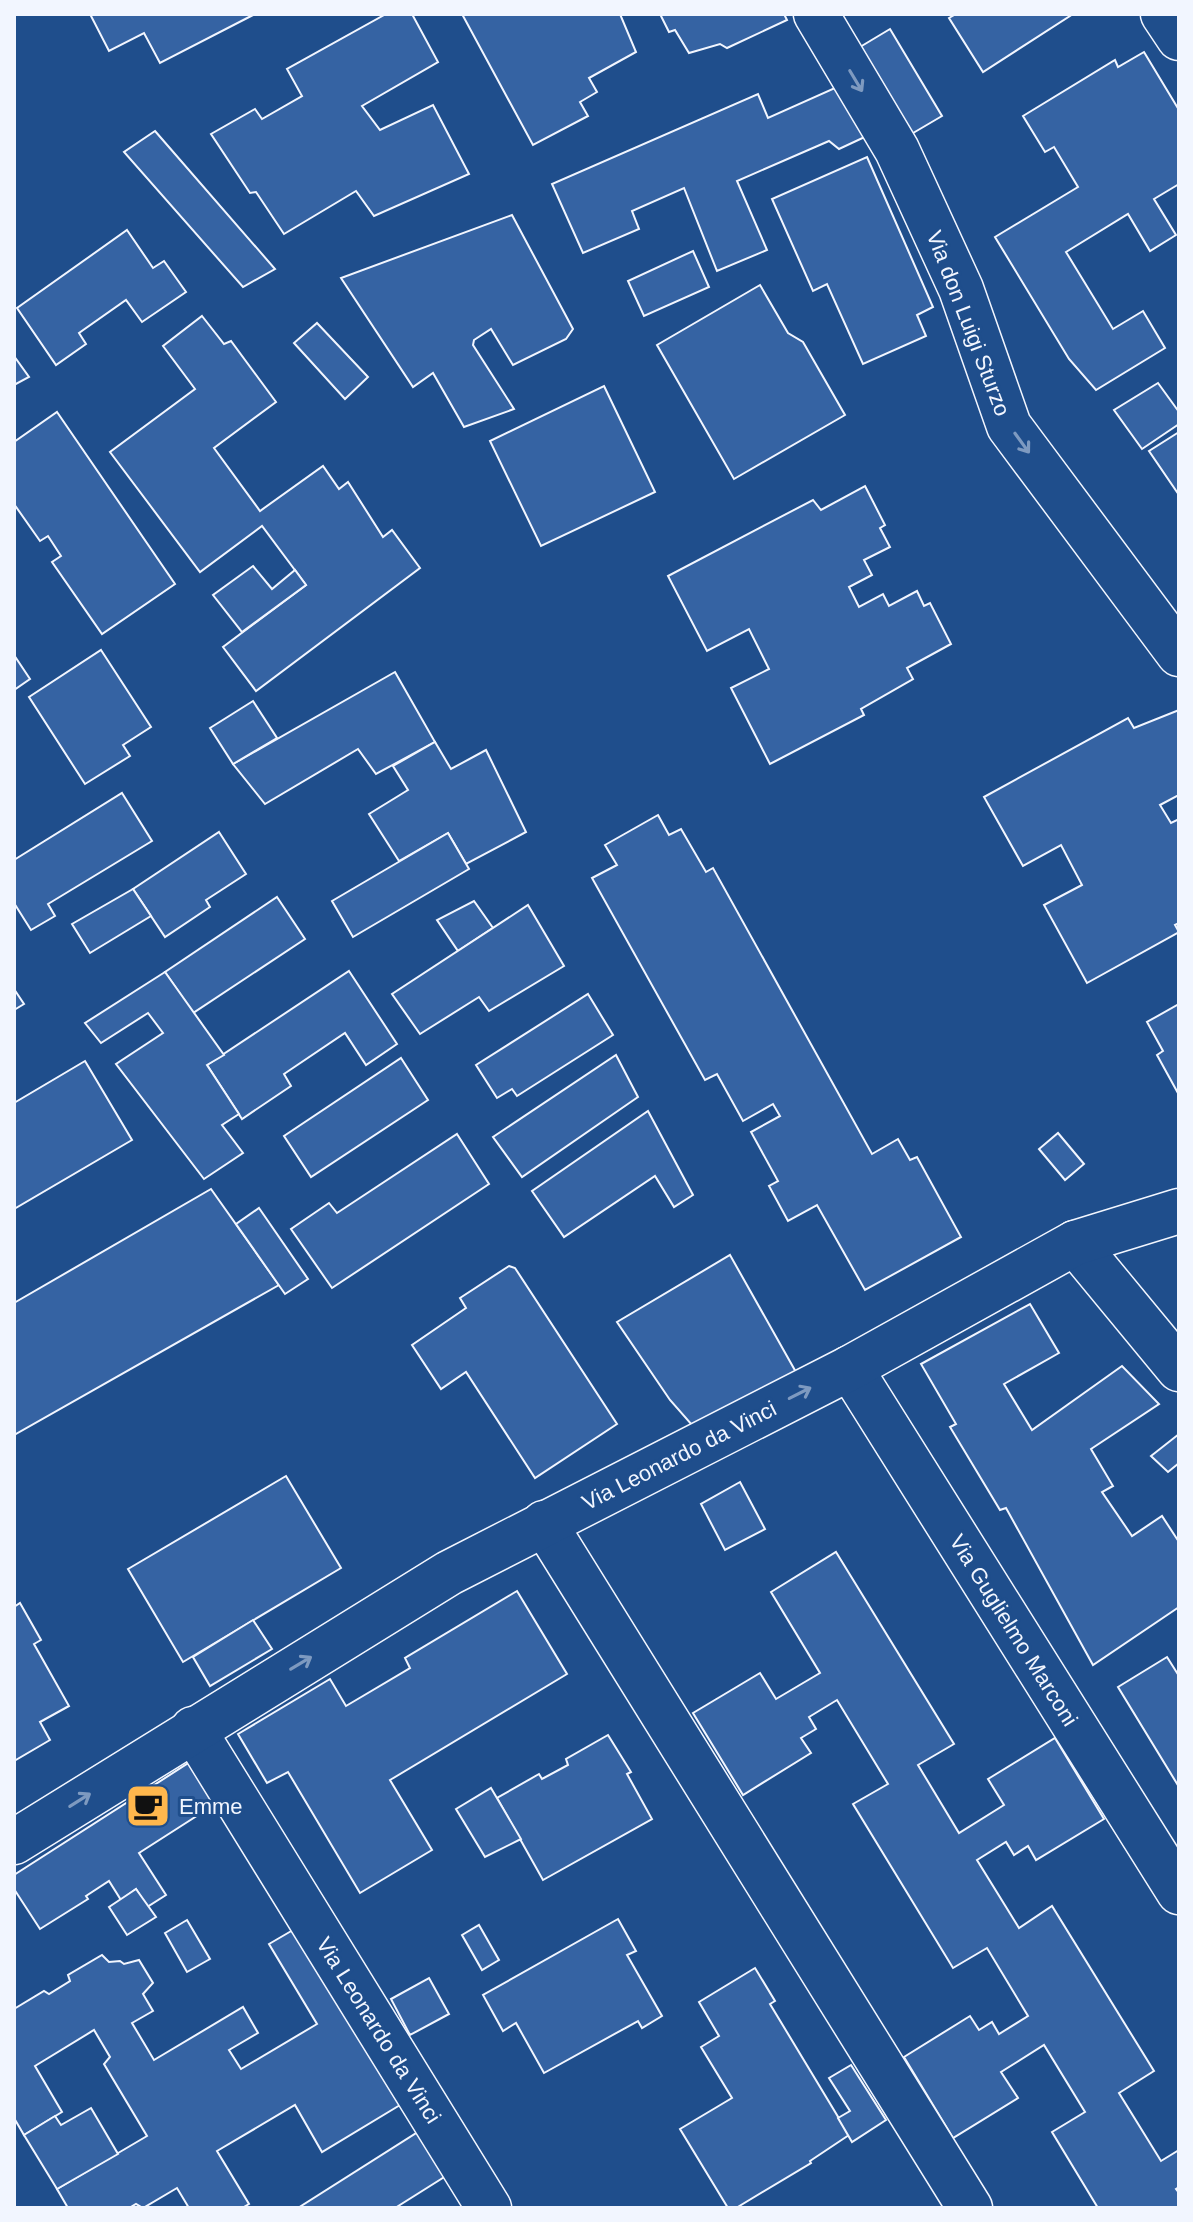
<svg xmlns="http://www.w3.org/2000/svg" width="1193" height="2222" font-family="Helvetica,sans-serif">
<style>
.building{fill:#3563a3;stroke:#f2f6ff;stroke-width:2}
.lines{fill:none;stroke-linecap:round;stroke-linejoin:round}
.minor-casing{stroke:#f2f6ff;stroke-width:47}
.minor{stroke:#1f4e8c;stroke-width:44}
.oneway{stroke:#7e9ac0}
.labels{text-anchor:middle;stroke-width:6;stroke-linejoin:round;paint-order:stroke}
.street-label{font-size:22px;fill:#f2f6ff;stroke:#1f4e8c}
.poi-label{font-size:22px;fill:#f2f6ff;stroke:#1f4e8c;text-anchor:start}
</style>
<rect width="100%" height="100%" fill="#1f4e8c"/>
<!-- building -->
<g class="building">
<path d="M 90,14 L 255,14 L 160,63 L 144,33 L 109,51 Z"/>
<path d="M 386,14 L 412,14 L 438,62 L 362,106 L 380,130 L 433,105 L 469,174 L 374,216 L 356,191 L 284,234 L 256,192 L 250,193 L 211,134 L 255,109 L 262,119 L 302,96 L 287,69 Z"/>
<path d="M 462,14 L 620,14 L 636,52 L 589,78 L 597,92 L 580,102 L 588,116 L 533,145 Z"/>
<path d="M 660,14 L 784,14 L 787,20 L 727,48 L 720,44 L 689,53 L 675,30 L 669,32 Z"/>
<path d="M 956,14 L 1073,14 L 983,72 L 949,18 Z"/>
<path d="M 890,29 L 942,116 L 908,136 L 855,50 Z"/>
<path d="M 1144,52 L 1179,110 L 1179,184 L 1154,199 L 1176,235 L 1150,251 L 1128,214 L 1066,252 L 1113,329 L 1143,311 L 1165,348 L 1096,390 L 1069,359 L 995,237 L 1078,187 L 1054,147 L 1045,152 L 1023,116 L 1115,60 L 1118,67 Z"/>
<path d="M 846,83 L 869,135 L 839,149 L 829,141 L 737,181 L 767,250 L 717,271 L 684,188 L 632,211 L 639,229 L 583,253 L 552,184 L 758,94 L 768,118 Z"/>
<path d="M 155,131 L 275,269 L 243,287 L 124,152 Z"/>
<path d="M 867,157 L 933,307 L 917,315 L 926,336 L 863,364 L 827,284 L 813,291 L 772,199 Z"/>
<path d="M 512,215 L 573,329 L 566,339 L 513,365 L 491,329 L 474,340 L 473,345 L 514,409 L 464,427 L 433,373 L 413,387 L 341,278 Z"/>
<path d="M 127,230 L 153,268 L 164,261 L 186,292 L 142,322 L 126,300 L 79,333 L 86,344 L 56,365 L 17,308 Z"/>
<path d="M 693,251 L 709,287 L 644,316 L 628,281 Z"/>
<path d="M 760,285 L 788,333 L 803,342 L 845,415 L 734,479 L 657,345 Z"/>
<path d="M 202,316 L 224,344 L 231,341 L 276,402 L 214,448 L 260,511 L 323,466 L 339,489 L 348,482 L 383,537 L 392,530 L 420,568 L 256,691 L 223,647 L 306,585 L 262,526 L 200,572 L 110,452 L 195,389 L 163,346 Z"/>
<path d="M 317,323 L 368,377 L 345,399 L 294,343 Z"/>
<path d="M 14,356 L 29,377 L 14,385 Z"/>
<path d="M 1158,383 L 1179,412 L 1179,424 L 1142,449 L 1114,410 Z"/>
<path d="M 604,386 L 655,492 L 541,546 L 490,441 Z"/>
<path d="M 57,412 L 175,584 L 102,634 L 52,562 L 61,556 L 48,536 L 40,541 L 14,504 L 14,442 Z"/>
<path d="M 1179,432 L 1179,495 L 1149,451 Z"/>
<path d="M 865,486 L 885,525 L 880,528 L 890,547 L 864,560 L 872,575 L 849,587 L 859,607 L 883,594 L 889,606 L 917,591 L 924,606 L 930,603 L 951,644 L 907,668 L 913,679 L 861,709 L 864,715 L 770,764 L 731,688 L 769,669 L 749,629 L 707,651 L 668,576 L 813,500 L 821,510 Z"/>
<path d="M 253,566 L 272,589 L 295,570 L 306,585 L 242,632 L 213,595 Z"/>
<path d="M 101,650 L 151,727 L 123,745 L 130,756 L 85,784 L 29,697 Z"/>
<path d="M 14,655 L 30,679 L 14,690 Z"/>
<path d="M 395,672 L 435,742 L 376,774 L 358,749 L 265,804 L 233,764 Z"/>
<path d="M 253,701 L 277,738 L 233,764 L 210,728 Z"/>
<path d="M 1179,710 L 1179,795 L 1160,805 L 1171,823 L 1179,819 L 1179,923 L 1175,925 L 1179,932 L 1087,983 L 1044,905 L 1082,885 L 1061,845 L 1023,866 L 984,797 L 1128,718 L 1134,728 Z"/>
<path d="M 435,742 L 451,769 L 486,750 L 526,832 L 466,864 L 448,833 L 399,861 L 369,814 L 408,790 L 393,766 Z"/>
<path d="M 122,793 L 152,841 L 48,904 L 55,916 L 31,930 L 14,903 L 14,860 Z"/>
<path d="M 658,815 L 669,835 L 681,829 L 706,872 L 713,868 L 872,1154 L 898,1139 L 910,1160 L 917,1157 L 961,1237 L 865,1290 L 817,1205 L 788,1221 L 769,1186 L 778,1181 L 751,1132 L 780,1116 L 773,1104 L 743,1121 L 717,1074 L 705,1080 L 592,878 L 617,865 L 605,845 Z"/>
<path d="M 219,832 L 246,874 L 206,900 L 210,907 L 165,937 L 133,889 Z"/>
<path d="M 448,833 L 469,869 L 353,937 L 332,901 Z"/>
<path d="M 133,889 L 151,916 L 90,953 L 72,924 Z"/>
<path d="M 277,897 L 305,939 L 193,1013 L 165,972 Z"/>
<path d="M 474,901 L 493,928 L 458,951 L 437,920 Z"/>
<path d="M 528,905 L 564,966 L 489,1011 L 479,997 L 420,1034 L 392,994 Z"/>
<path d="M 349,971 L 397,1044 L 366,1065 L 345,1033 L 284,1074 L 291,1086 L 242,1119 L 207,1065 Z"/>
<path d="M 165,972 L 224,1055 L 207,1065 L 239,1114 L 222,1125 L 243,1153 L 204,1179 L 116,1064 L 163,1033 L 148,1013 L 101,1043 L 85,1023 Z"/>
<path d="M 14,989 L 24,1004 L 14,1010 Z"/>
<path d="M 588,994 L 613,1035 L 517,1096 L 512,1089 L 497,1098 L 476,1065 Z"/>
<path d="M 1179,1004 L 1179,1095 L 1157,1055 L 1163,1051 L 1147,1022 Z"/>
<path d="M 616,1055 L 638,1097 L 522,1177 L 493,1137 Z"/>
<path d="M 401,1058 L 428,1100 L 311,1177 L 284,1136 Z"/>
<path d="M 85,1061 L 132,1140 L 14,1209 L 14,1103 Z"/>
<path d="M 648,1111 L 693,1195 L 674,1207 L 655,1176 L 564,1237 L 532,1191 Z"/>
<path d="M 1058,1133 L 1084,1164 L 1065,1180 L 1039,1149 Z"/>
<path d="M 457,1134 L 489,1184 L 332,1288 L 291,1229 L 329,1203 L 337,1213 Z"/>
<path d="M 211,1189 L 279,1285 L 14,1435 L 14,1303 Z"/>
<path d="M 259,1208 L 308,1279 L 285,1294 L 236,1224 Z"/>
<path d="M 730,1255 L 797,1374 L 699,1433 L 670,1400 L 617,1322 Z"/>
<path d="M 509,1266 L 515,1268 L 617,1424 L 535,1478 L 466,1372 L 441,1389 L 412,1345 L 466,1308 L 460,1298 Z"/>
<path d="M 1030,1304 L 1059,1353 L 1004,1384 L 1032,1430 L 1122,1366 L 1159,1404 L 1091,1449 L 1113,1486 L 1102,1492 L 1132,1536 L 1162,1516 L 1179,1542 L 1179,1607 L 1093,1665 L 1006,1508 L 1000,1510 L 950,1427 L 956,1424 L 921,1364 Z"/>
<path d="M 1179,1434 L 1179,1463 L 1168,1472 L 1151,1456 Z"/>
<path d="M 286,1476 L 341,1568 L 183,1662 L 128,1569 Z"/>
<path d="M 740,1482 L 765,1529 L 725,1550 L 701,1504 Z"/>
<path d="M 836,1552 L 954,1744 L 918,1765 L 959,1833 L 1004,1805 L 988,1779 L 1055,1738 L 1104,1819 L 1036,1860 L 1028,1846 L 1014,1855 L 1006,1842 L 977,1860 L 1019,1928 L 1052,1906 L 1154,2071 L 1119,2093 L 1161,2161 L 1179,2150 L 1179,2187 L 1176,2189 L 1179,2193 L 1179,2208 L 1098,2208 L 1052,2132 L 1085,2112 L 1044,2045 L 1001,2072 L 1018,2098 L 953,2138 L 904,2057 L 970,2016 L 979,2030 L 992,2022 L 999,2034 L 1028,2016 L 987,1948 L 953,1968 L 853,1804 L 888,1784 L 837,1700 L 809,1717 L 816,1729 L 801,1738 L 811,1753 L 743,1795 L 693,1713 L 760,1673 L 776,1699 L 820,1673 L 771,1592 Z"/>
<path d="M 517,1591 L 567,1674 L 390,1780 L 432,1850 L 360,1893 L 288,1772 L 267,1783 L 238,1734 L 330,1679 L 346,1706 L 410,1668 L 405,1658 Z"/>
<path d="M 20,1603 L 41,1640 L 34,1644 L 69,1706 L 40,1722 L 50,1740 L 14,1761 L 14,1607 Z"/>
<path d="M 253,1620 L 272,1649 L 210,1686 L 193,1657 Z"/>
<path d="M 1167,1657 L 1179,1676 L 1179,1787 L 1118,1687 Z"/>
<path d="M 608,1735 L 631,1772 L 627,1774 L 652,1819 L 543,1880 L 497,1798 L 539,1774 L 542,1779 L 568,1765 L 566,1759 Z"/>
<path d="M 190,1762 L 217,1803 L 139,1853 L 166,1895 L 147,1907 L 136,1889 L 121,1900 L 109,1881 L 86,1896 L 88,1899 L 40,1929 L 14,1889 L 14,1875 Z"/>
<path d="M 491,1788 L 521,1839 L 485,1857 L 456,1809 Z"/>
<path d="M 136,1889 L 156,1917 L 127,1935 L 109,1907 Z"/>
<path d="M 618,1919 L 636,1951 L 627,1955 L 662,2016 L 642,2028 L 638,2021 L 544,2073 L 516,2023 L 503,2031 L 483,1995 Z"/>
<path d="M 187,1920 L 210,1959 L 187,1972 L 165,1933 Z"/>
<path d="M 305,1923 L 410,2099 L 322,2152 L 295,2105 L 217,2151 L 249,2204 L 242,2208 L 189,2208 L 177,2188 L 143,2208 L 136,2204 L 129,2208 L 68,2208 L 57,2189 L 147,2136 L 104,2064 L 110,2057 L 94,2030 L 35,2066 L 62,2112 L 24,2135 L 14,2118 L 14,2009 L 44,1991 L 49,1994 L 70,1981 L 68,1975 L 102,1955 L 109,1962 L 120,1961 L 124,1964 L 139,1960 L 153,1983 L 143,1994 L 153,2011 L 132,2023 L 154,2060 L 243,2007 L 258,2033 L 229,2050 L 241,2069 L 317,2024 L 269,1944 Z"/>
<path d="M 479,1925 L 499,1960 L 482,1970 L 462,1935 Z"/>
<path d="M 755,1968 L 775,2001 L 770,2004 L 849,2135 L 810,2161 L 811,2163 L 736,2208 L 728,2208 L 680,2129 L 732,2098 L 701,2047 L 719,2036 L 699,2002 Z"/>
<path d="M 429,1978 L 449,2014 L 410,2035 L 391,1999 Z"/>
<path d="M 851,2065 L 886,2120 L 852,2142 L 838,2118 L 850,2111 L 829,2078 Z"/>
<path d="M 91,2108 L 118,2154 L 57,2189 L 24,2135 L 55,2116 L 61,2125 Z"/>
<path d="M 429,2125 L 457,2169 L 395,2208 L 298,2208 Z"/>
</g>
<g class="lines">
<!-- minor casing -->
<g class="minor-casing">
<g id="minor">
<path d="M 816,14 L 897,150 L 961,289 L 1009,426 L 1179,654"/>
<path d="M 1163,14 L 1179,38"/>
<path d="M 1075,1243 L 1179,1369"/>
<path d="M 850,1368 L 1179,1892"/>
<path d="M 544,1523 L 970,2208"/>
<path d="M 193,1729 L 489,2208"/>
<path d="M 14,1842 L 449,1573 L 850,1368 L 1075,1243 L 1179,1211"/>
</g>
</g>
<!-- minor -->
<use href="#minor" class="minor"/>
</g>
<!-- one-way arrows -->
<defs><path id="oneway-shaft" d="M-6 0H5M1.5-3L5.5 0L1.5 3" fill="none" stroke-width="1.6" stroke-linecap="round" stroke-linejoin="round" transform="scale(2)"/></defs>
<g class="oneway">
<use href="#oneway-shaft" transform="translate(856 81) rotate(59)"/>
<use href="#oneway-shaft" transform="translate(1022 443) rotate(54)"/>
<use href="#oneway-shaft" transform="translate(800 1393) rotate(-27)"/>
<use href="#oneway-shaft" transform="translate(301 1663) rotate(-31)"/>
<use href="#oneway-shaft" transform="translate(80 1800) rotate(-32)"/>
</g>
<!-- icons -->
<defs>
<g id="cafe-square" transform="scale(2.3)"><rect x="-9" y="-9" width="18" height="18" rx="4" fill="#ffb74d" stroke="#1f4e8c"/><path d="M-5.5-4.5H6V0H3Q3 3.5 0 3.5H-2.5Q-5.5 3.5-5.5 0ZM3-3.2v2h1.7v-2ZM-6 4.5H4V6H-6Z" fill="#111"/></g>
</defs>
<g fill-rule="evenodd">
<use href="#cafe-square" x="148" y="1806"/>
</g>
<g class="labels">
<!-- street labels -->
<g class="street-label">
<text transform="translate(969 323) rotate(69)" y="8">Via don Luigi Sturzo</text>
<text transform="translate(679 1455) rotate(-27)" y="8">Via Leonardo da Vinci</text>
<text transform="translate(1014 1630) rotate(58)" y="8">Via Guglielmo Marconi</text>
<text transform="translate(379 2030) rotate(58)" y="8">Via Leonardo da Vinci</text>
</g>
<!-- poi labels -->
<g class="poi-label">
<text x="179" y="1814">Emme</text>
</g>
</g>
<!-- border -->
<rect width="1193" height="2222" fill="none" stroke="#f2f6ff" stroke-width="32"/>
</svg>
